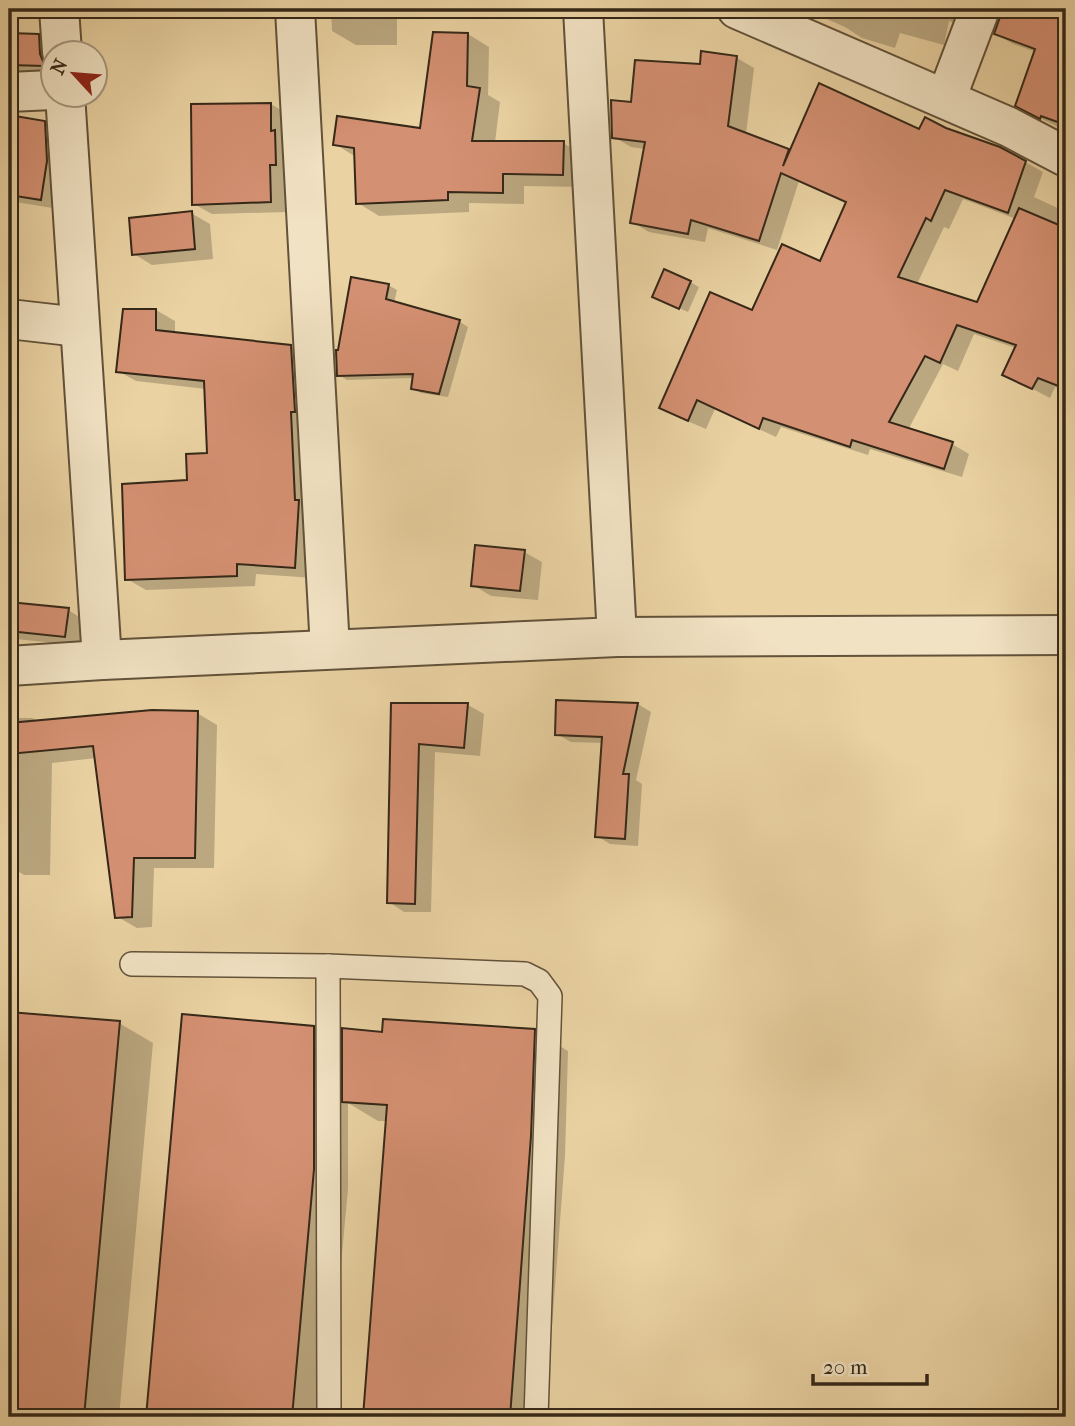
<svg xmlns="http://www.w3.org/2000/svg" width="1075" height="1426" font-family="'IM FELL French Canon',serif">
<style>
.shadow{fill:#0003;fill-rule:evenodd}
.building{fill:#d49072;stroke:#352818;stroke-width:2}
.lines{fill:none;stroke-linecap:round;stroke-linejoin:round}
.service-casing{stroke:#62523a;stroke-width:26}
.minor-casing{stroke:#62523a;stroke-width:42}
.service{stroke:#f1e2c3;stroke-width:23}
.minor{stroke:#f1e2c3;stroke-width:38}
</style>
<rect width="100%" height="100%" fill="#ead2a2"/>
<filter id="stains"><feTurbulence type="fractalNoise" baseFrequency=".00286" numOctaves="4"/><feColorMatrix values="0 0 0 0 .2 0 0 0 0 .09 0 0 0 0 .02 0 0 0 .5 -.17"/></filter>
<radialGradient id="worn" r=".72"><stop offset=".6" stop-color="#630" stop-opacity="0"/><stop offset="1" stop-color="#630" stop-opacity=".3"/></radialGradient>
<!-- shadow -->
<g class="shadow">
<path d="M 100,9 L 195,9 L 195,15 L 117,19 Z"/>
<path d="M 331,9 L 397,9 L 397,45 L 356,45 L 332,31 Z"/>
<path d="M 804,9 L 979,9 L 970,28 L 949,21 L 944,45 L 900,33 L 895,48 L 862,38 L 845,27 Z"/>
<path d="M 1003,9 L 1066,9 L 1066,127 L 1059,125 L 1058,127 L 1034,115 L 1036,52 L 1013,44 L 996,34 L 1002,17 Z"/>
<path d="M 468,34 L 489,47 L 488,95 L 500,102 L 495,142 L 563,143 L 584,155 L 584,187 L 524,186 L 524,204 L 469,203 L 469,212 L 379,216 L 358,203 L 356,157 L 335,144 L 421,130 Z"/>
<path d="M 9,35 L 38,36 L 63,50 L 52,52 L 52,79 L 9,78 Z"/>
<path d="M 737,58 L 754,68 L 746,134 L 791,152 L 920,131 L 1025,162 L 1043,172 L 1034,197 L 1066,212 L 1066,391 L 1055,387 L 1050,398 L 1004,374 L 1016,348 L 974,334 L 958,371 L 943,364 L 908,430 L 952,444 L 969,454 L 962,477 L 870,449 L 868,455 L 781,427 L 776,437 L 715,409 L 706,429 L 678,417 L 661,407 L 753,312 L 821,264 L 848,203 L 799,181 L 777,250 L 708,228 L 705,242 L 649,232 L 632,222 L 645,149 L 631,147 L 614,137 L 633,104 L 701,66 ZM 963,199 L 1016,219 L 978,304 L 917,284 L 944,227 L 949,229 Z"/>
<path d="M 271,104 L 289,115 L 289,212 L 212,214 L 194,204 Z"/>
<path d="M 9,116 L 44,122 L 63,133 L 59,209 L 9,201 Z"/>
<path d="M 191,213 L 210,224 L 213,259 L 152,265 L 134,254 Z"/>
<path d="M 690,282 L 699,287 L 688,312 L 663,301 Z"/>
<path d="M 388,285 L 397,290 L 394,303 L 460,322 L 468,327 L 448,397 L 421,393 L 412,388 L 414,378 L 347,380 L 339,375 Z"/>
<path d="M 156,310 L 175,321 L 175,334 L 291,347 L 310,358 L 314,578 L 256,574 L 255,586 L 146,590 L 127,579 L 188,481 L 209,455 L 206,389 L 136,381 L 118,371 Z"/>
<path d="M 524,552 L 542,562 L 538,600 L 491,596 L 473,585 Z"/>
<path d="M 9,604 L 68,610 L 86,621 L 83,646 L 16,639 L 9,635 Z"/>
<path d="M 558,702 L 638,704 L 651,712 L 636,780 L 642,784 L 638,846 L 610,844 L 597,836 L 604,743 L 571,742 L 557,734 Z"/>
<path d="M 393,705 L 468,705 L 484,714 L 480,756 L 435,752 L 431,912 L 404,912 L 389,902 Z"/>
<path d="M 197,713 L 217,725 L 214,868 L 154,868 L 152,927 L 137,928 L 116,916 L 96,758 L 52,763 L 50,875 L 24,875 L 9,866 L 9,718 L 32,718 L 39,722 Z"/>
<path d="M 9,1014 L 119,1023 L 153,1043 L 119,1417 L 9,1417 Z"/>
<path d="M 183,1016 L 314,1028 L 344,1045 L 534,1031 L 568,1051 L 565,1156 L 545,1417 L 364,1417 L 387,1121 L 378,1121 L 348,1103 L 348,1189 L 327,1417 L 147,1417 Z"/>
</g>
<!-- building -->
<g class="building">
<path d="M 1001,9 L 1066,9 L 1066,125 L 1041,116 L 1040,119 L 1015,106 L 1035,49 L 994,34 L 1000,17 Z"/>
<path d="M 433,32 L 468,33 L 467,86 L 480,88 L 472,141 L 564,141 L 563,175 L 503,174 L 503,193 L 448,192 L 448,200 L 356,204 L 354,148 L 333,145 L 337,116 L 420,128 Z"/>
<path d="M 9,33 L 39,34 L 40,54 L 45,66 L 9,65 Z"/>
<path d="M 701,51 L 737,56 L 728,126 L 789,149 L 783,166 L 819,83 L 919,129 L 925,117 L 946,128 L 1000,147 L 1026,161 L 1008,213 L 945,190 L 931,221 L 926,218 L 898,277 L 977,302 L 1019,208 L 1066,228 L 1066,389 L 1038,378 L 1032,389 L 1002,375 L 1016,345 L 957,325 L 940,363 L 925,356 L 889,422 L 953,442 L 944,469 L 852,440 L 850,447 L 763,418 L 759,429 L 697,400 L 688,421 L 659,408 L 710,292 L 752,310 L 782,244 L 820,261 L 846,202 L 781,173 L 759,241 L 691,220 L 688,234 L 630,223 L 645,142 L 612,138 L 611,100 L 631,102 L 635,60 L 700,64 Z"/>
<path d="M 271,103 L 271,131 L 275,130 L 276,165 L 270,165 L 271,202 L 192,205 L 191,104 Z"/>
<path d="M 9,115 L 45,121 L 47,161 L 41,200 L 9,195 Z"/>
<path d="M 192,211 L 195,249 L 132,255 L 129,218 Z"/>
<path d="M 664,269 L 691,281 L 679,309 L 652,297 Z"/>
<path d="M 351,277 L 389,284 L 386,299 L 460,320 L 439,394 L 411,389 L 413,374 L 337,376 L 336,350 L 338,350 Z"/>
<path d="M 123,309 L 156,309 L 156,330 L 291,345 L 295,412 L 291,412 L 295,500 L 299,500 L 295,568 L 237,564 L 237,576 L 125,580 L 122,484 L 187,480 L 186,454 L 207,453 L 204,381 L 116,372 Z"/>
<path d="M 475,545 L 525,550 L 520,591 L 471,586 Z"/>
<path d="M 9,602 L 69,608 L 65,637 L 9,631 Z"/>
<path d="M 556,700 L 638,703 L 623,774 L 629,774 L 625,839 L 595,837 L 602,737 L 555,735 Z"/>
<path d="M 391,703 L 468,703 L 464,748 L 419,744 L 415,904 L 387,903 Z"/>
<path d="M 152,710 L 198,711 L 195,858 L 134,858 L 132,917 L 115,918 L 93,746 L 9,754 L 9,723 Z"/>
<path d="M 9,1012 L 120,1021 L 84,1417 L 9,1417 Z"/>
<path d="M 182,1014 L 314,1026 L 314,1169 L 292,1417 L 146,1417 Z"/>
<path d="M 383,1019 L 535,1029 L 531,1136 L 510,1417 L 363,1417 L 387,1105 L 342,1102 L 342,1028 L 382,1032 Z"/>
</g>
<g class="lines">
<!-- service casing -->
<g class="service-casing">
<g id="service">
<path d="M 132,964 L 328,966 L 525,974 L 539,981 L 550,996 L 536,1417"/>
<path d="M 328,966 L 329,1417"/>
</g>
</g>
<!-- minor casing -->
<g class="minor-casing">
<g id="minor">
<path d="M 59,9 L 62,52"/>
<path d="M 295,9 L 330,649"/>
<path d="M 583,9 L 617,637"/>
<path d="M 737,9 L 1009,127 L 1066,157"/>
<path d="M 9,92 L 52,90"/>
<path d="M 65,94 L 102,660"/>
<path d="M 946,99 L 980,9"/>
<path d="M 9,319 L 79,327"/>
<path d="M 9,666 L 102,660 L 617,637 L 1066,635"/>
</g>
</g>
<!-- service -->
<use href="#service" class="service"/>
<!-- minor -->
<use href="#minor" class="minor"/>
</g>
<!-- margin -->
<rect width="1075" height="1426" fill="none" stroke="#ead2a2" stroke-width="35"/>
<rect x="10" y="10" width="1054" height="1405" fill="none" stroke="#352818" stroke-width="3.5"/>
<rect x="18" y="18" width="1040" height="1391" fill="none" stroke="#352818" stroke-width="2"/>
<!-- north arrow -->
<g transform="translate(74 74) rotate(296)"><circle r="33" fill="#f1e2c3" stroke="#a6987f" stroke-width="2"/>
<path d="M0-5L12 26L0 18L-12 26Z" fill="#8f2418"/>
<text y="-10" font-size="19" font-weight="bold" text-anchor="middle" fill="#352818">N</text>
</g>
<!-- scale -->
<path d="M813 1374v10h114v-10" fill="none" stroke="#352818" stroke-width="3.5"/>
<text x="823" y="1374" font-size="21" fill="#352818" stroke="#f1e2c3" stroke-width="5" paint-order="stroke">20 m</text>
<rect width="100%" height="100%" filter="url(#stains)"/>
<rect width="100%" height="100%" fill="url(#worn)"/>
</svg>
